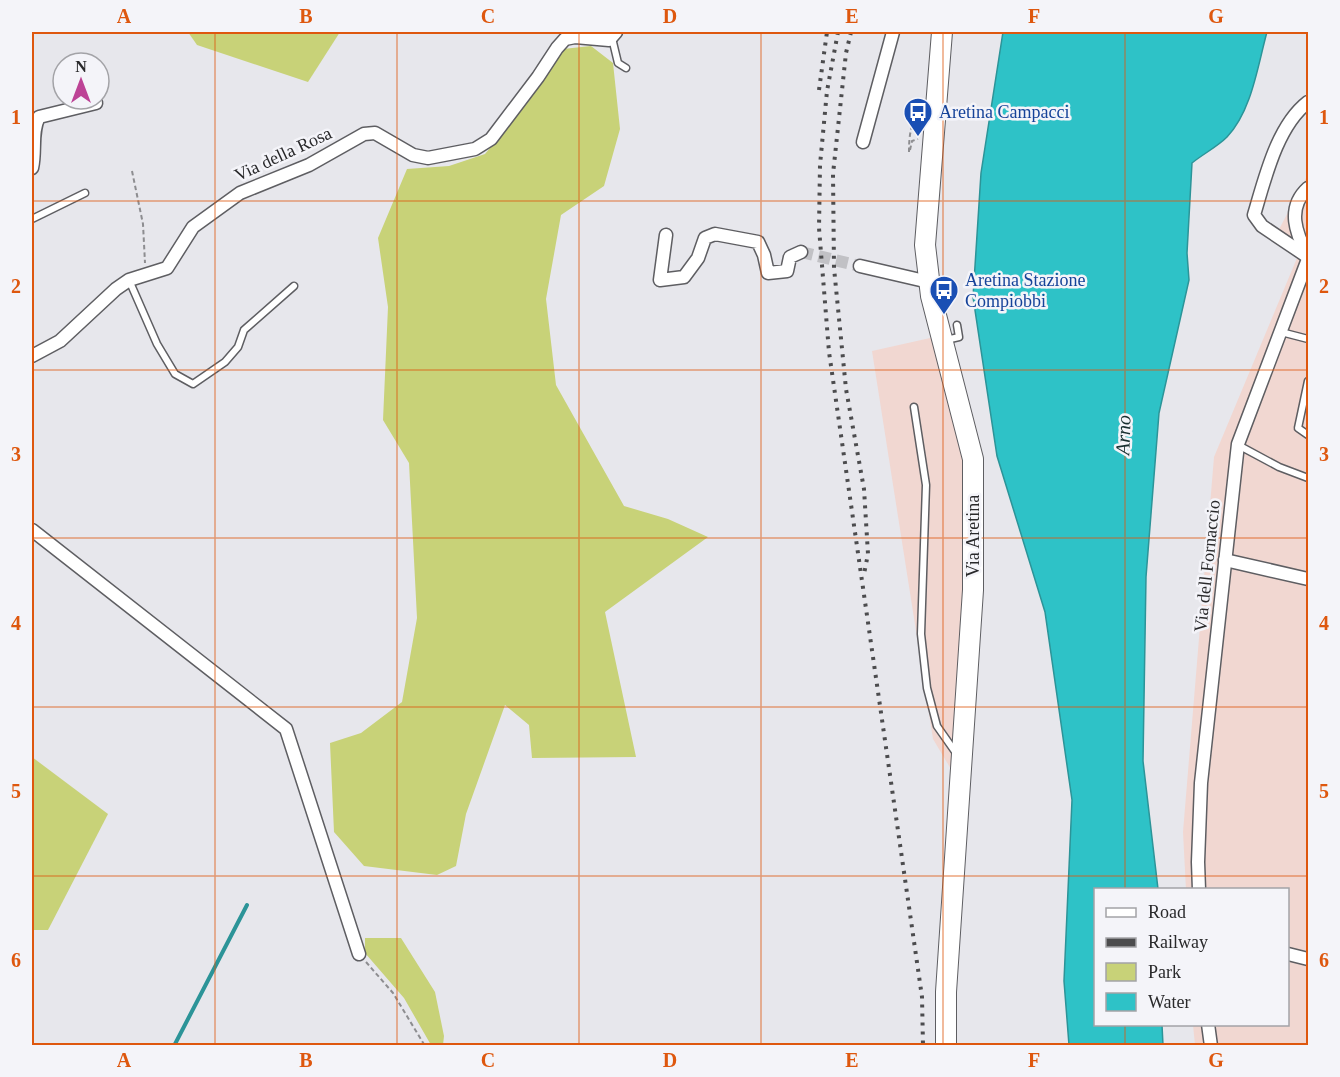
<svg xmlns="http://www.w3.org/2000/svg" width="1340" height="1077" font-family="Georgia,serif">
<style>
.industrial{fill:#f1d7d1}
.green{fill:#c8d278}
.water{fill:#2ec2c7;stroke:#2c9498;stroke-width:1.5}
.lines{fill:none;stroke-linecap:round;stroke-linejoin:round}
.stream{stroke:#2c9498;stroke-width:4}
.minor-tunnel{stroke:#c1c1c5;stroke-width:12;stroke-dasharray:12 6;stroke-linecap:butt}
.service-casing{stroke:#5e5e62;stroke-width:9}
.minor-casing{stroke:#5e5e62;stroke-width:15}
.primary-casing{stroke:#5e5e62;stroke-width:22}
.path{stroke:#8d8d90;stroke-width:2;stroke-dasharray:4.5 3;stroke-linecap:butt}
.service{stroke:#fff;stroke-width:6}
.minor{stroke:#fff;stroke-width:12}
.primary{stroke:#fff;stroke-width:20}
.rail{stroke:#4c4c4e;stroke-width:4;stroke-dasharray:3 6;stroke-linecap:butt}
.grid{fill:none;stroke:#de570e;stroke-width:1.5;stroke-opacity:0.55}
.labels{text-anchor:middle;stroke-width:5;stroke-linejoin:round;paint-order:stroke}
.transit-label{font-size:18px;fill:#164399;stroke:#f4f4f9;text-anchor:start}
.street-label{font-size:18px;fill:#29292b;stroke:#f4f4f9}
.water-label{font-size:20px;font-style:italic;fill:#182f30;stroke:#f4f4f9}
.neatline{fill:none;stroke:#de570e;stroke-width:2}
.grid-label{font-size:20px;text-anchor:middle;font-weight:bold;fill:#de570e}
</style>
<rect width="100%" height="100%" fill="#e7e7ec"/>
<!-- industrial -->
<g class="industrial">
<path d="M 1308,174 L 1308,1045 L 1195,1045 L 1193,1025 L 1288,1024 L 1288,890 L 1186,890 L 1183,832 L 1214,457 L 1297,258 L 1274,239 Z"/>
<path d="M 948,334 L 982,464 L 967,796 L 933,739 L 872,351 Z"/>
</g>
<!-- green -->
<g class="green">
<path d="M 188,32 L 340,32 L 308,82 L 197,45 Z"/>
<path d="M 591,46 L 613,63 L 620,129 L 604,186 L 561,215 L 546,299 L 556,385 L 624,506 L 668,519 L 708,537 L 605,612 L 636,757 L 532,758 L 529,725 L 505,705 L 466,814 L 456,866 L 437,875 L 364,866 L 334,832 L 330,743 L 361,733 L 402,702 L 417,618 L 409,463 L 383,420 L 388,307 L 378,238 L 407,169 L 449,166 L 485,154 L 528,102 L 563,49 Z"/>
<path d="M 32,757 L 108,814 L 48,930 L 32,930 Z"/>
<path d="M 365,938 L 401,938 L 435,992 L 444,1036 L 443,1045 L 431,1045 L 404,998 L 365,953 Z"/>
</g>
<!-- water -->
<path class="water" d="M 1003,32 L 1267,32 C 1258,64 1252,111 1227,137 C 1217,147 1203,154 1192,163 L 1187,253 L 1189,280 L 1159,413 L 1146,577 L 1143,761 L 1158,889 L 1096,890 L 1096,1024 L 1162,1025 L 1163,1045 L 1069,1045 L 1064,981 L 1072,800 L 1045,612 L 997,456 L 973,297 L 981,173 Z"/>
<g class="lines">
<!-- stream -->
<path class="stream" d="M 174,1046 L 247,905"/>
<!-- minor-tunnel -->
<path class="minor-tunnel" d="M 801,252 L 860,266"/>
<!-- service casing -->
<g class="service-casing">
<g id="service">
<path d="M 612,38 L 618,63 L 626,68"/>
<path d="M 32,219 L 85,193"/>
<path d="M 129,280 L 157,344 L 175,374 L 193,384 L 225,362 L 238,347 L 244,330 L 294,286"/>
<path d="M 1281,332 L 1308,339"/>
<path d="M 946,340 L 959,337 L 957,325"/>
<path d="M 1308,381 L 1298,428 L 1308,435"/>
<path d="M 914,407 L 926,485 L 921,634 L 927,688 L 937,726 L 956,753"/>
<path d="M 1238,445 L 1279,467 L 1308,478"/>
</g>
</g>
<!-- minor casing -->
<g class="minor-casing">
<g id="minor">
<path d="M 1308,102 C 1277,126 1265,178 1254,215 L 1262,226 L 1308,257"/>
<path d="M 863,142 L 893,32"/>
<path d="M 32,168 C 36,151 31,131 39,117 L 96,103"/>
<path d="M 666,235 L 660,280 L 684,277 L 698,258 L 705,238 L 715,234 L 758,242 L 764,255 L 768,273 L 787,271 L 790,257 L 801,252"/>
<path d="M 1308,256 C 1296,234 1286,208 1308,188"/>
<path d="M 860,266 L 929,282"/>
<path d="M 32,356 L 60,341 L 116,289 L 129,280 L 167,268 L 193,227 L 240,193 L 309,165 L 364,134 L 375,133 L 413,155 L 428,158 L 475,149 L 491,139 L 538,77 L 557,48 L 565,39 L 575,37 L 609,40 L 616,32"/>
<path d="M 32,530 L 286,729 L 359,954"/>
<path d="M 1225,560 L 1308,579"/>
<path d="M 1199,890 L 1198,862 L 1201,783 L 1238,444 L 1308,259"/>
<path d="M 1288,954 L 1308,959"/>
<path d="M 1208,1024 L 1211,1046"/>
</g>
</g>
<!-- primary casing -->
<g class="primary-casing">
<path id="primary" d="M 942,32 L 925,245 L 931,296 L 973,459 L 973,590 L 946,992 L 946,1046"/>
</g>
<!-- path -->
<g class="path">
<path d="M 910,150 L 912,141 L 918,139"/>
<path d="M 909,152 C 909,138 910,124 919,113"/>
<path d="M 132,171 L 143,224 L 145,263"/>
<path d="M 366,962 L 393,993 L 425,1046"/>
</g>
<!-- service -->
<use href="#service" class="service"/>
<!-- minor -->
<use href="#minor" class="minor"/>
<!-- primary -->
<use href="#primary" class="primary"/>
<!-- rail -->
<g class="rail">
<path d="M 838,32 L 827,91 L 820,165 L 819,228 L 829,352 L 922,997 L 923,1046"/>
<path d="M 851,32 L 846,53 L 833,174 L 834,268 L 846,389 L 864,489 L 868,554 L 864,574"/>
<path d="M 819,90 L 827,32"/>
</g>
</g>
<!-- grid -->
<path class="grid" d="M 215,32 L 215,1046M 397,32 L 397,1046M 579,32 L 579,1046M 761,32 L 761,1046M 943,32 L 943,1046M 1125,32 L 1125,890M 32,201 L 1308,201M 32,370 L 1308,370M 32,538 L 1308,538M 32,707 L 1308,707M 32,876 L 1308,876M 1125,1024 L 1125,1046"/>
<!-- icons -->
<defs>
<g id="bus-pin" transform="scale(1.5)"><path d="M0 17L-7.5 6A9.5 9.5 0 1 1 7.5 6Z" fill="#1a4fb4" stroke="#f4f4f9"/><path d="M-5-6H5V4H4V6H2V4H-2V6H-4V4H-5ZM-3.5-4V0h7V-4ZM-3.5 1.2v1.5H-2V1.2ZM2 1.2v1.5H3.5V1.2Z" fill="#fff"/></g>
</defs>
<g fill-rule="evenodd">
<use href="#bus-pin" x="918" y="112"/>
<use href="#bus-pin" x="944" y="290"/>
</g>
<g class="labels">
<!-- transit labels -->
<g class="transit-label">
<text x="939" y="118">Aretina Campacci</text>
<text x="965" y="286">Aretina Stazione<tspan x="965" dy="21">Compiobbi</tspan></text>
</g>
<!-- street labels -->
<g class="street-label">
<text transform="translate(283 154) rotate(-25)" y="6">Via della Rosa</text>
<text transform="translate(973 536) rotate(-90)" y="6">Via Aretina</text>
<text transform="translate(1207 566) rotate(-84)" y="6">Via dell Fornaccio</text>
</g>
<!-- water labels -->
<g class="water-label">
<text transform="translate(1123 435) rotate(-88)" y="7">Arno</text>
</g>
</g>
<!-- border -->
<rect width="1340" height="1077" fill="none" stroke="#f4f4f9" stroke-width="66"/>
<!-- legend -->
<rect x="1094" y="888" width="195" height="138" fill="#f4f4f9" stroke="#a3a3a7" stroke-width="1.5"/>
<rect x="1106" y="908" width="30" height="9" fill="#ffffff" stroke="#a3a3a7" stroke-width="1.5"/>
<text x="1148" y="918" font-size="18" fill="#29292b">Road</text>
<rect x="1106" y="938" width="30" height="9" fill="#4c4c4e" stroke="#a3a3a7" stroke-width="1.5"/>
<text x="1148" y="948" font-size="18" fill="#29292b">Railway</text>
<rect x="1106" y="963" width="30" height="18" fill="#c8d278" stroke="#a3a3a7" stroke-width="1.5"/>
<text x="1148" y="978" font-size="18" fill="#29292b">Park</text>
<rect x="1106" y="993" width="30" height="18" fill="#2ec2c7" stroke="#a3a3a7" stroke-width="1.5"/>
<text x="1148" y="1008" font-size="18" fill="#29292b">Water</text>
<!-- north arrow -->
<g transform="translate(81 81)"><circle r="28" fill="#f4f4f9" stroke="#a3a3a7" stroke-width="1.5"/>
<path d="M0-4.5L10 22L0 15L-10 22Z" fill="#bd4396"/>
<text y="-9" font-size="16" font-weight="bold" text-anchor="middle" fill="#29292b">N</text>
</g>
<rect x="33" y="33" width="1274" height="1011" class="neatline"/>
<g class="grid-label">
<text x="124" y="23">A</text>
<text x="306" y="23">B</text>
<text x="488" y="23">C</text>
<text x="670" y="23">D</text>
<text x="852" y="23">E</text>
<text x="1034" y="23">F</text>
<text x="1216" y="23">G</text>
<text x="16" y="124">1</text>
<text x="1324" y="124">1</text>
<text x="16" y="293">2</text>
<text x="1324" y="293">2</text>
<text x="16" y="461">3</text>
<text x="1324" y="461">3</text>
<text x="16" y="630">4</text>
<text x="1324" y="630">4</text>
<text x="16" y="798">5</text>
<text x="1324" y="798">5</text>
<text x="16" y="967">6</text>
<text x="1324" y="967">6</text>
<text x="124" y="1067">A</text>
<text x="306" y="1067">B</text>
<text x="488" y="1067">C</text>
<text x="670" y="1067">D</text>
<text x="852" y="1067">E</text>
<text x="1034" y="1067">F</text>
<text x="1216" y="1067">G</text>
</g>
</svg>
